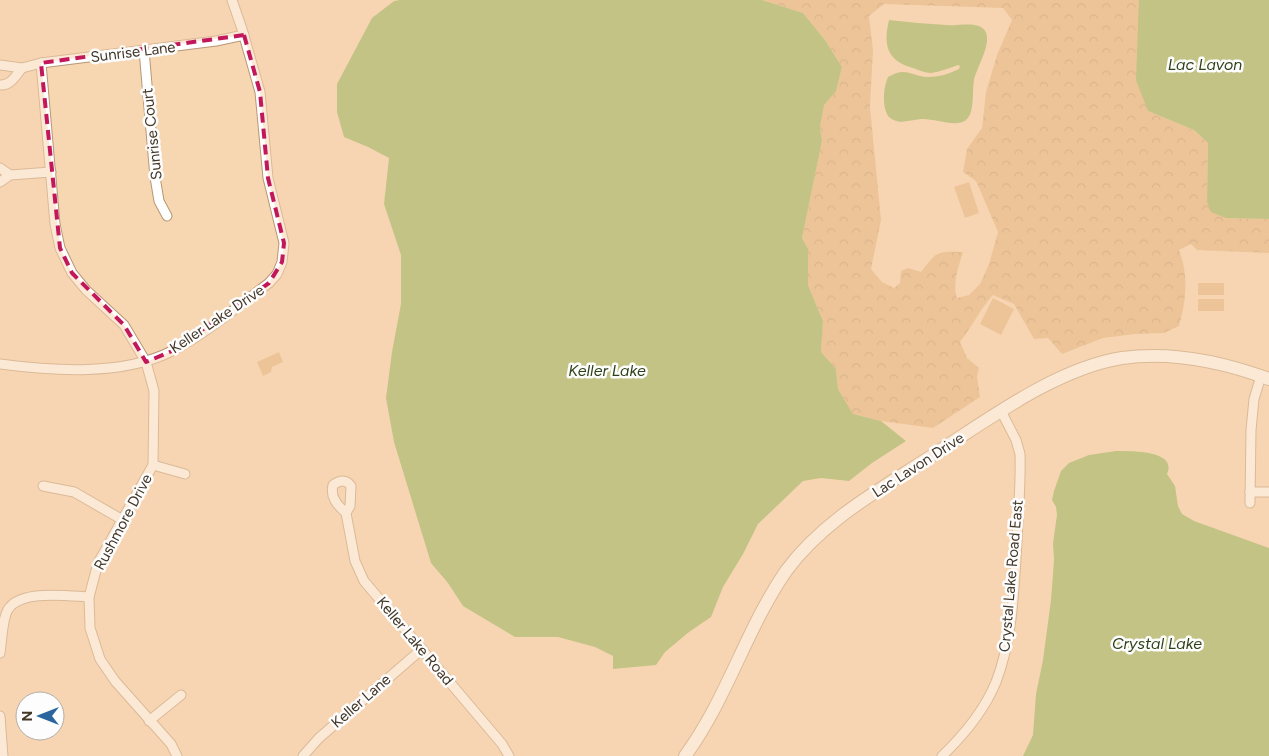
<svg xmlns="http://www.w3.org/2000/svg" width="1269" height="756" font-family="Figtree,sans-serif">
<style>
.forest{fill:url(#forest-crowns);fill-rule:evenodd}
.park{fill:#e0af77}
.water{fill:#82ae4c}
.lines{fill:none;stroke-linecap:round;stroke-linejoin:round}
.street-casing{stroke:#b79875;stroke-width:11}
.secondary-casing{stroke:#b79875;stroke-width:14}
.street{stroke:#fff;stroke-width:9}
.secondary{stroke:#fff;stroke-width:12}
.marked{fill:none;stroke:#c2185b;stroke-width:4;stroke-dasharray:10 6;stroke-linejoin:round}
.labels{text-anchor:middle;stroke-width:5;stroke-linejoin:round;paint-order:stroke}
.street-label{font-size:15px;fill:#433728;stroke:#fdfdfd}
.water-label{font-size:16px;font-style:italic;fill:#2f4119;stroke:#fdfdfd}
</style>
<defs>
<pattern id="forest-crowns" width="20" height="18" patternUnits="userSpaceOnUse" patternTransform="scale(1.25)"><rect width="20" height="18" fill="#e0af77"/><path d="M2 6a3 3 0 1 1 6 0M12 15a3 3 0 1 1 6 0" fill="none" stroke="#b78f62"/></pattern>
</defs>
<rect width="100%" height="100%" fill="#f7d6b2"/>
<!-- forest -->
<path class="forest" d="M 762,0 L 1139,0 L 1140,20 L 1148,111 L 1194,130 L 1208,143 L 1207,202 L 1226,218 L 1269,219 L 1269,253 L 1197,250 L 1191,244 L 1179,250 C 1189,275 1186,302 1179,326 L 1164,333 L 1135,334 L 1103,338 L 1062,354 L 1048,338 L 1034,339 L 1014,304 L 993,295 C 980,309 972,327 960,342 L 967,358 L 979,368 L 977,376 L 980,397 L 933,428 L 881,421 L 853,414 L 838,389 L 836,369 L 821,352 L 823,321 L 808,285 L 808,249 L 802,238 L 822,141 L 820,127 L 824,104 L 836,90 L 842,67 L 825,40 L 803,13 ZM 884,4 L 1003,8 L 1012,20 L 997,55 L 986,92 L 982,128 L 967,149 L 963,172 L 976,181 L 998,232 L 989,264 L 980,284 L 969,295 L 957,298 C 952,283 959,266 963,252 C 937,251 937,251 921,272 L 908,268 L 901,271 L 900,283 L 894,288 L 882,282 L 871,269 L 881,220 L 870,107 L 873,50 L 869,16 Z"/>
<!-- park -->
<g class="park">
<path d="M 969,182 L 979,213 L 965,218 L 954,187 Z"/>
<rect x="1198" y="283" width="26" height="12"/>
<path d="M 993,298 L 1014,309 L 1001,335 L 980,324 Z"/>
<rect x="1198" y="299" width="26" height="12"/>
<path d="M 279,352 L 283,362 L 272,367 L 271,372 L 263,376 L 257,362 Z"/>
</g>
<!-- water -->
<g class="water">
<path d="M 400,0 L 762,0 L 803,13 L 825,40 L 842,67 L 836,91 L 824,105 L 820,127 L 822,141 L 802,238 L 808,249 L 808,285 L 823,321 L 821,352 L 836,369 L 838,389 L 853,414 L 881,421 L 906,441 L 872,463 L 849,481 L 821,478 L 803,481 L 758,524 L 743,554 L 723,587 L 711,617 L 689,632 L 665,652 L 656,665 L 613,669 L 613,656 L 595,647 L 558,637 L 515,637 L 463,606 L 448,583 L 431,563 L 394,442 L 386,398 L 392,352 L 401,304 L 401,255 L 384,204 L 389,158 L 368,147 L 344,137 L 337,112 L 337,84 L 372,18 L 394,1 Z"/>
<path d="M 1139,0 L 1269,0 L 1269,219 L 1226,218 L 1211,212 L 1207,202 L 1208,143 L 1194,130 L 1148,111 L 1136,80 Z"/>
<path d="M 889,20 C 908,22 927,24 947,25 C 957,26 971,22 981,27 C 997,36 977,66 974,80 C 972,91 975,113 966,120 C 956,128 934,118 921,119 C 909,120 898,126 888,116 C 882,105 883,89 888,77 C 907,66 910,76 928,77 C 939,77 949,74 959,69 L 960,66 L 958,65 C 949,68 940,72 931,73 C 925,73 919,70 913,68 C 887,61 883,45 889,20 Z"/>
<path d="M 1116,451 C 1130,451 1178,450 1167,474 L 1175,486 L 1178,506 L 1182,514 L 1194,521 L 1269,548 L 1269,756 L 1023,756 L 1033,735 L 1036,694 L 1043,660 L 1051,600 L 1054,560 L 1053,543 L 1057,515 L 1056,507 L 1052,500 L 1054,491 L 1061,471 L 1069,463 L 1089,455 Z"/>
</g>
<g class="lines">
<!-- street casing -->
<g class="street-casing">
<g id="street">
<path d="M 144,50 L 155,177 L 159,201 L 167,216"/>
<path d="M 41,63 L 55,224 L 60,248 L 72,273 L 86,290 L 124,325 L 146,362 L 154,391 L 153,465 L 98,563 L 89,597 L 90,628 L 100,659 L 115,681 L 171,744 L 177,756"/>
<path d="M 0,65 L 22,68 L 41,63 L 216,41 L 244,35"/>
<path d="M 0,85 C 11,86 16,75 22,68"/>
<path d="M 0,168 L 10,175"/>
<path d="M 0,182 L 10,175 L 51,172"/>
<path d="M 0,364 C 53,371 123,376 172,351 C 207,333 238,306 269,283 L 277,274 L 282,262 L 284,243 L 268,178 L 260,92 L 242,29 L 232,0"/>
<path d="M 153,465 L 185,474"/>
<path d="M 43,486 L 74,492 L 121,519"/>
<path d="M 1250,492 L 1269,492"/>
<path d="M 1250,503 L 1251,430 L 1254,399 L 1261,376"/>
<path d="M 346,513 C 337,505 330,497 333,485 C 340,480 346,479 351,486 L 350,506 L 346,513 L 355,561 L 364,581 L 502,744 L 509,756"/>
<path d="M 0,653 C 2,640 2,626 6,614 C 14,588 68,596 89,597"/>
<path d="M 0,716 L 3,756"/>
<path d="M 149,721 L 181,695"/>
<path d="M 303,756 L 319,738 L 422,649"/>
<path d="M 942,756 C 964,735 984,711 996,682 C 1013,638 1014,589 1017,542 C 1018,513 1021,484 1020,454 L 1016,440 L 1001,411"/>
</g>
</g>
<!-- secondary casing -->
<g class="secondary-casing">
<path id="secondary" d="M 685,756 C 727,699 746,629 786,571 C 824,519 883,488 936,453 C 990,418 1058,368 1122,358 C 1172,351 1223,362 1269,379"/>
</g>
<!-- street -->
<use href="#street" class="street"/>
<!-- secondary -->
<use href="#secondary" class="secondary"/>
</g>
<!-- marked area -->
<path d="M0 0H1269V756H0ZM 244,35 L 260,92 L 268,178 L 284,243 L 282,262 L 269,283 L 172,351 L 146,362 L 124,325 L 72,273 L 60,248 L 41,63 Z" fill="#f7d6b2" fill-opacity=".55" fill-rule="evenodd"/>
<path class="marked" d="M 244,35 L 260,92 L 268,178 L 284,243 L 282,262 L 269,283 L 172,351 L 146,362 L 124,325 L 72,273 L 60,248 L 41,63 Z"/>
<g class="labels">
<!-- street labels -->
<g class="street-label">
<text transform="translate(133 52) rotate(-7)" y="5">Sunrise Lane</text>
<text transform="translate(152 134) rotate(-96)" y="5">Sunrise Court</text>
<text transform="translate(217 319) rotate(-34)" y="5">Keller Lake Drive</text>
<text transform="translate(918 465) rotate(-33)" y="5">Lac Lavon Drive</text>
<text transform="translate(123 522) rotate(-62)" y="5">Rushmore Drive</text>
<text transform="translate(1011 576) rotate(-85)" y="5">Crystal Lake Road East</text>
<text transform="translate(415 641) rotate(50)" y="5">Keller Lake Road</text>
<text transform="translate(361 701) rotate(-41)" y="5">Keller Lane</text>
</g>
<!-- water labels -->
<g class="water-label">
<text x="1205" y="70">Lac Lavon</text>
<text x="607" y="376">Keller Lake</text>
<text x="1157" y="649">Crystal Lake</text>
</g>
</g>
<!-- north arrow -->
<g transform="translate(40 716) rotate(270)"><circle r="24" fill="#fdfdfd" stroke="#b3aea8"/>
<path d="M0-4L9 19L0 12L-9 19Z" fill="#2a669d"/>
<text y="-8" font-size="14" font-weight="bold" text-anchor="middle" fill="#433728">N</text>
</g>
</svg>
